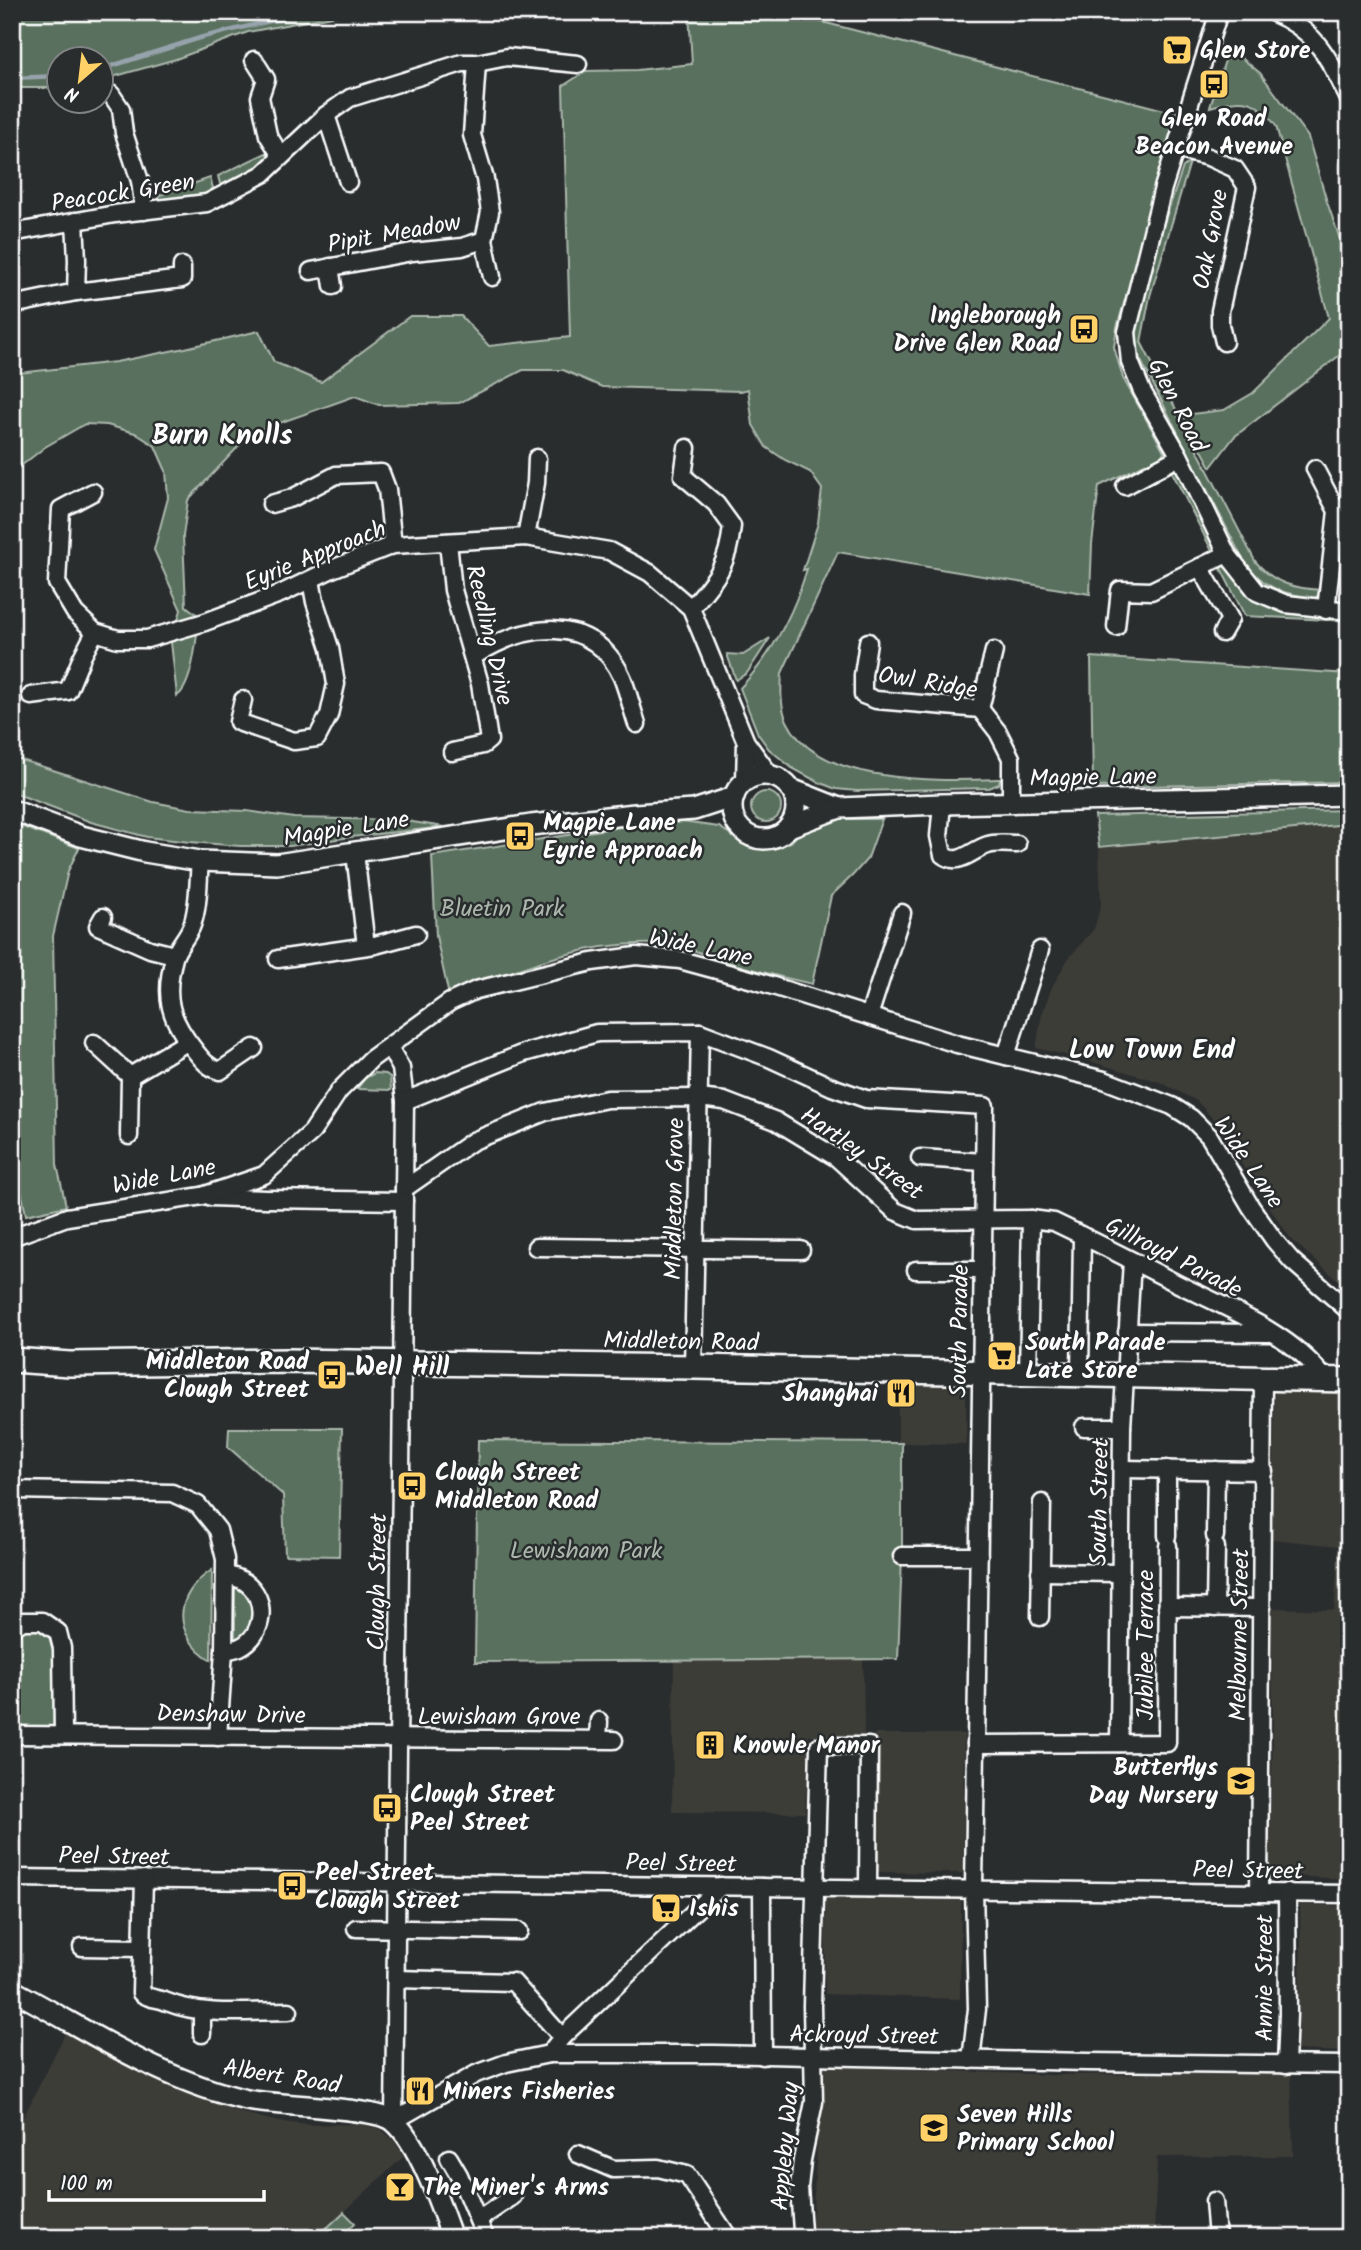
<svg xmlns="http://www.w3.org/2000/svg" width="1361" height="2250" font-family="Kalam,sans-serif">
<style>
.built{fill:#3e3c39}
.green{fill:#59705d;stroke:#acb8ae;stroke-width:2}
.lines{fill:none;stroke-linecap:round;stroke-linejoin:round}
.stream{stroke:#97a3ac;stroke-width:4.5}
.minor-casing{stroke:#fff;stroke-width:21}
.tertiary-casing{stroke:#fff;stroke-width:24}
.secondary-casing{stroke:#fff;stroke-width:28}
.minor{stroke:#2a2d2e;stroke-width:16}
.tertiary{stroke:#2a2d2e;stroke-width:19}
.secondary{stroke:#2a2d2e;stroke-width:23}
.labels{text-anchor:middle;stroke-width:5;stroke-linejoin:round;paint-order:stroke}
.poi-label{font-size:24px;font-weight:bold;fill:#fff;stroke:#2a2d2e;text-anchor:start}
.street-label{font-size:24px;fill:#fff;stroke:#2a2d2e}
.park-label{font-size:24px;fill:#acb8ae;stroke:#2a2d2e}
.neighbourhood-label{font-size:26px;font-weight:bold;fill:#fff;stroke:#2a2d2e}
.quarter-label{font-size:28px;font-weight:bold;fill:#fff;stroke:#2a2d2e}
</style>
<rect width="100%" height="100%" fill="#2a2d2e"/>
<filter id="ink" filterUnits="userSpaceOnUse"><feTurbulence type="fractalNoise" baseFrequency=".0143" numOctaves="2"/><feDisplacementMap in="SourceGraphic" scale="14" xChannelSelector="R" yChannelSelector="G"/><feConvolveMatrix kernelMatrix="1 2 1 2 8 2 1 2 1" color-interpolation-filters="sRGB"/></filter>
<g filter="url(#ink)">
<!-- built -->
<g class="built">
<path d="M 1349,824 L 1349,1290 L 1291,1239 L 1263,1198 L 1213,1119 L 1197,1101 L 1160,1082 L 1086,1060 L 1036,1048 L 1042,1014 L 1052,987 L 1068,959 L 1094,929 L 1101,905 L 1099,847 Z"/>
<path d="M 898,1384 L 966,1384 L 966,1444 L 898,1443 Z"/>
<path d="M 1275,1387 L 1349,1391 L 1349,1879 L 1269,1875 L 1273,1742 L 1272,1608 L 1334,1610 L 1339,1546 L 1272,1539 Z"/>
<path d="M 863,1658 L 864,1735 L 809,1735 L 805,1813 L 672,1812 L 674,1660 Z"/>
<path d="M 874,1734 L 964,1734 L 963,1873 L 876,1872 L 877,1799 Z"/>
<path d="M 826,1898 L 961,1900 L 960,1999 L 825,1994 Z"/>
<path d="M 1300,1904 L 1349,1907 L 1349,2052 L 1298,2050 L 1301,1949 Z"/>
<path d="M 67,2030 L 179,2088 L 238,2112 L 279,2122 L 310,2125 L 361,2124 L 382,2130 L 394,2141 L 404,2156 L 328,2227 L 307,2238 L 12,2238 L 12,2140 Z"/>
<path d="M 822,2066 L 1050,2075 L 1291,2073 L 1293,2156 L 1157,2157 L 1154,2238 L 818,2238 L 812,2227 Z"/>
</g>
<!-- green -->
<g class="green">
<path d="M 12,12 L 354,12 L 248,32 L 176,59 L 102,80 L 102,60 L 60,60 L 59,88 L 12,88 Z"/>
<path d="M 689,12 L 781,12 L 799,16 L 1180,114 L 1117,327 L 1114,347 L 1123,378 L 1164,451 L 1162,456 L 1099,486 L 1092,544 L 1090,594 L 838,552 L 782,673 C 781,689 780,706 787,721 C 817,786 940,781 1000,779 L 999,784 L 989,788 L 857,791 L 836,789 L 818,782 L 792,768 L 769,749 L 758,734 L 740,688 C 772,655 794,612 807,569 L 803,570 L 818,523 L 822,489 L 810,472 L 785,460 L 766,447 L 753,425 L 748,389 L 741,391 L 602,387 L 563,370 L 523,370 L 459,403 L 379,405 L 355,396 L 251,433 L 188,500 L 183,536 L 186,606 L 199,616 C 197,634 193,686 177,696 L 171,642 L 181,610 L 154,550 L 168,498 L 166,471 L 155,446 L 135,433 L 107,425 L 85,424 L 45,447 L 12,473 L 12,370 L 19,373 L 116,362 L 185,348 L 259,331 L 274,362 L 321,382 L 410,316 L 461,316 L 489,346 L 570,337 L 563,86 L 586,71 L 637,70 L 692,64 Z"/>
<path d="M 1229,48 L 1260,73 L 1308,137 L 1327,202 L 1340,239 L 1349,247 L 1349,348 L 1234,437 L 1211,467 L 1183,415 L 1224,410 L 1253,393 L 1329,318 L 1276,126 C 1255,97 1243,97 1210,107 Z"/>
<path d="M 266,153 L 268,156 L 263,165 L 225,185 L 220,184 L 218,176 Z"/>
<path d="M 1190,162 L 1150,296 L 1141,342 L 1255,561 C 1274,584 1295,589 1324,590 L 1315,598 C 1280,594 1263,588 1242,558 L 1138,355 C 1127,318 1167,216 1180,176 L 1183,167 Z"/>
<path d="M 210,178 L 213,188 L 209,193 L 163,201 L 158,198 L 160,195 Z"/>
<path d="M 1178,469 C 1194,500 1228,581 1255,598 C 1263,604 1275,609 1284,611 C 1305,617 1328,616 1349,617 L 1349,621 L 1245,616 L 1172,472 Z"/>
<path d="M 770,638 L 747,673 L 736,680 L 727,654 L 743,655 Z"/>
<path d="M 1091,657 L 1349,674 L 1349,782 L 1093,787 Z"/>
<path d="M 12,757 L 153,802 L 190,809 L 247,811 L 294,818 L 400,820 L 444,827 L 351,837 L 290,846 L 240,846 L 190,842 L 147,837 L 91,822 L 12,792 Z"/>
<circle cx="766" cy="807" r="15"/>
<path d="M 1349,810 L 1349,824 L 1099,847 L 1095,816 Z"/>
<path d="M 837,819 L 882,819 L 868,858 L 853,875 L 831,896 L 812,984 C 780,977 749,969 718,959 C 705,955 691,948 677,946 C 598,935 521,967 449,996 L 436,936 L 432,856 L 633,825 L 682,822 L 719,827 L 749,846 L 759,849 L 771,849 L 791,842 L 805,827 Z"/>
<path d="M 12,823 L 79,848 L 68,871 L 53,936 L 57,1165 L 66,1206 L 26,1215 L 12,1146 Z"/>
<path d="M 375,1073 L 386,1074 L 390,1077 L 391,1090 L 357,1089 L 365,1078 Z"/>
<path d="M 229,1428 L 342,1428 L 339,1556 L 285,1555 L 283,1495 L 228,1447 Z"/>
<path d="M 478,1440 L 902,1443 L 902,1556 L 898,1659 L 475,1662 Z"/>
<path d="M 212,1570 L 211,1660 C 172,1635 173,1595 212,1570 Z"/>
<path d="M 235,1585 C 259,1601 258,1627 235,1642 Z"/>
<path d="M 23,1621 L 58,1632 L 63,1735 L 12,1735 L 12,1628 Z"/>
<path d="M 344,2212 L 355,2223 L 340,2238 L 307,2238 L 328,2227 Z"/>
</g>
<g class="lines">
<!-- stream -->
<g class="stream">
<path d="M 102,69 L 203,37 L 308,12"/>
<path d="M 12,78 L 60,76"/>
</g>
<!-- minor casing -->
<g class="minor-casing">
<g id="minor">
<path d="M 1219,12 L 1163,188 L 1127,332 L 1130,362 L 1142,391 L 1179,455 L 1227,554 L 1257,592 L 1286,604 L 1349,611"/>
<path d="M 1272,12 C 1318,31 1328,58 1349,99"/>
<path d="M 254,60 L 266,79 L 260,97 L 268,135 L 281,156"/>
<path d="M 477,63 L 472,135 L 485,179 L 490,212 L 484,240 L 492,277"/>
<path d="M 111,94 L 121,109 L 124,133 L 140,181 L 144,211"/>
<path d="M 326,115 L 348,182"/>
<path d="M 1175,149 L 1208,157 L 1235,169 L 1247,187 L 1220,311 L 1220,325 L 1224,342"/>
<path d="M 75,221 L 77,260 L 76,292"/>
<path d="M 12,233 L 115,214 L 207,203 L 263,174 L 326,115 L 350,98 L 462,63 L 477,63 L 507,57 L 578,64"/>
<path d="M 330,267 L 333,286"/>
<path d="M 311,271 L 412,252 L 462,247 L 484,240"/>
<path d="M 22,303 L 76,292 L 182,279 L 182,266"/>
<path d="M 687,448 L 683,476 L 716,504 L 732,526 C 728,566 716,579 691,608"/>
<path d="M 1315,469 L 1337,511 L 1326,610"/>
<path d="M 1125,486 L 1179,457"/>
<path d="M 93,492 L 61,509 L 57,583 L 75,613 L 95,632 L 118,639 L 147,639 L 205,622 L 280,594 L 332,569 L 393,545 L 526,537 L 609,551 L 650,573 L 691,608 L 746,742 L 770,775"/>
<path d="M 271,504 L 292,498 L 336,475 L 381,473 L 387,489 L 393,545"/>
<path d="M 526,537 L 536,483 L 537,458"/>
<path d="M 448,542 L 453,590 L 480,684 L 489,740 L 483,745 L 452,752"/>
<path d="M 1200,567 L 1230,619 L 1222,633"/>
<path d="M 1116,627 L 1120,590 L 1151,591 L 1227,554"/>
<path d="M 868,642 L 863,675 L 863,695 L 876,700 L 980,709 L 998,732 L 1011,758 L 1011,803"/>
<path d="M 474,656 C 524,624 592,612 622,677 C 628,692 632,709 637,724"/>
<path d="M 31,696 L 68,691 L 82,657 L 95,632"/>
<path d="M 243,700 L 238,722 L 294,741 L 317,738 L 329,715 L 336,684 L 330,648 L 315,602 L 311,580"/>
<path d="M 980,709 L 994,651"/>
<path d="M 745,781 L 746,742"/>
<path d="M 942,804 L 939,836 L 943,855 C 960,867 971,850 988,845 C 996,842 1008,844 1017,844"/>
<path d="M 355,853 L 366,946"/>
<path d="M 200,861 C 198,882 199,906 192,925 C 188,937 177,946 174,958 C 163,998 170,1020 196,1052 C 203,1061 209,1068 220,1071 L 254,1048"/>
<path d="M 103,917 L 98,926 L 150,949 L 174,955"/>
<path d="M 278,959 L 375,945 L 416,934"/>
<path d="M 869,1016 L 902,913"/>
<path d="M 94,1043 L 130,1076 L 129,1136"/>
<path d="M 389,1047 L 401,1068 L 405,1101 L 394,2121"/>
<path d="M 1006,1056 L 1040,950"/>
<path d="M 130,1076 L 187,1042"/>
<path d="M 405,1101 L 524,1053 L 597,1033 L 700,1032 L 769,1058 L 832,1087 L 866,1099 L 985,1106 L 974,1889 L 977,2009 L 971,2060"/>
<path d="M 920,1158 L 984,1162"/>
<path d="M 404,1189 L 473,1141 L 545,1112 L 607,1099 L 699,1098 L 724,1101 L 776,1121 L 837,1158 L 895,1211 L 917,1220 L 1031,1219 L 1054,1222 C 1096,1242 1137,1263 1178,1284 C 1227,1308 1293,1334 1325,1379"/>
<path d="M 211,1197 L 266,1199 L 404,1201"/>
<path d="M 12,1237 L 67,1217 L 202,1196 L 264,1175 L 312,1132 L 339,1091 L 371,1059 L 450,1002 L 476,990 L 592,962 L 636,956 L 680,960 L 757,981 L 957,1044 L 1104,1080 L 1172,1106 L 1191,1118 L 1209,1136 L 1251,1207 L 1274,1240 L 1292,1261 L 1349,1311"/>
<path d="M 536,1247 L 801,1250"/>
<path d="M 916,1270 L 983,1270"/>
<path d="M 1127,1332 L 1269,1333"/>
<path d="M 693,1367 L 700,1032"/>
<path d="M 1028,1375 L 1031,1219"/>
<path d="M 1080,1375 L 1082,1236"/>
<path d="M 1084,1427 L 1122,1427"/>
<path d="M 1122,1469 L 1264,1471"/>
<path d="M 1167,1469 L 1167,1536"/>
<path d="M 12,1490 L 172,1493 L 198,1505 L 218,1530 L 225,1559 L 224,1651 L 218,1737"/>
<path d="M 1215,1536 L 1216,1470"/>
<path d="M 902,1556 L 979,1556"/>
<path d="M 1040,1572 L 1121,1573"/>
<path d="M 1167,1607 L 1262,1608"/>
<path d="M 1215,1608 L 1216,1547"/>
<path d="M 1040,1617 L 1042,1503"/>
<path d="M 12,1628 L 23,1621 L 42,1621 L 58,1632 L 62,1648 L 63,1735"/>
<path d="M 224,1651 C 229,1650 235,1649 240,1647 C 265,1635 268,1598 245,1582 C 239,1578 232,1576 225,1575"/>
<path d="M 12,1735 L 614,1740"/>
<path d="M 598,1740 L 599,1721"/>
<path d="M 1119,1743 L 1122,1427 L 1132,1261"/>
<path d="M 976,1744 L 1167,1743 L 1168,1546"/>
<path d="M 12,1878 L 1349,1894"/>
<path d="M 144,1879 L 141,1993 C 153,2001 157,1997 167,2002 C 204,2017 249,2011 289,2011"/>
<path d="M 762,1887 L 763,2056"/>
<path d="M 1259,1893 L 1263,1378"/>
<path d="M 356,1928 L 519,1931"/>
<path d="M 82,1947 L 141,1948"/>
<path d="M 396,1979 L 513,1982 L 562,2037"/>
<path d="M 202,2034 L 202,2011"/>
<path d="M 549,2054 L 562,2037 L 721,1886"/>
<path d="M 1286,2065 L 1288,2014 L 1287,1892"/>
<path d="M 394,2121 L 476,2074 L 506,2063 L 549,2054 L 714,2054 L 1087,2062 L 1349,2065"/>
<path d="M 578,2154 L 613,2169 L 658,2168 L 687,2175 L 729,2238"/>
<path d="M 449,2158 L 459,2175 L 485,2237"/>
<path d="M 1214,2201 L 1217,2238"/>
<path d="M 478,2220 L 513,2196"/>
<path d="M 799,2238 L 802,2231 L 799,2187 L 802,2160 L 814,2102 L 812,2006 L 819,1746 L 869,1746 L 868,1888"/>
</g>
</g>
<!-- tertiary casing -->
<g class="tertiary-casing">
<g id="tertiary">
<circle cx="764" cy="807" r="32"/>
<path d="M 791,789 L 839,808"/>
<path d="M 12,810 L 81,836 L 145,852 L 200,861 L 277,864 L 531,825 L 635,814 L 694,810 L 734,797"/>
<path d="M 789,827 L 839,808 L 942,804 L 1349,795"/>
<path d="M 12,1990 C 88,2030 162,2081 247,2100 C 276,2106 376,2107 393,2121 C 418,2141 441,2207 452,2238"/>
</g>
</g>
<!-- secondary casing -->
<g class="secondary-casing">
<path id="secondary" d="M 12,1360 L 70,1364 L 288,1361 L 693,1367 L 1349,1380"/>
</g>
<!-- minor -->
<use href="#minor" class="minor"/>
<!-- tertiary -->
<use href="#tertiary" class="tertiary"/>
<!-- secondary -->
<use href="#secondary" class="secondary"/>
</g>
</g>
<!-- icons -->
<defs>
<g id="supermarket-square" transform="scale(1.575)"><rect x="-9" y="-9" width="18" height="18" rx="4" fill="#ffd166" stroke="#2a2d2e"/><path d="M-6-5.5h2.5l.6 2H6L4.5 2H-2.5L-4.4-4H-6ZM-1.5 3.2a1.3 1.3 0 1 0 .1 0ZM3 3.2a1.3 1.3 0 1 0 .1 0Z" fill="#111"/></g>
<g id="bus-square" transform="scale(1.575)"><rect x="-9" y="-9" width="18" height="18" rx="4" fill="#ffd166" stroke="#2a2d2e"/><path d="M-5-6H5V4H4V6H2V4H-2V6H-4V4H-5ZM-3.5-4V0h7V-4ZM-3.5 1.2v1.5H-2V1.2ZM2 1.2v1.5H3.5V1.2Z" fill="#111"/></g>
<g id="restaurant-square" transform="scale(1.575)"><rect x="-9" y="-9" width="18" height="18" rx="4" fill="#ffd166" stroke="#2a2d2e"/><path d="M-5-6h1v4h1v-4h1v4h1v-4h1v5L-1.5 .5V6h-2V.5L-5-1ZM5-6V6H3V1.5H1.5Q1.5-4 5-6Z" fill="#111"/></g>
<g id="building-square" transform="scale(1.575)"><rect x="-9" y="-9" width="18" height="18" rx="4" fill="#ffd166" stroke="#2a2d2e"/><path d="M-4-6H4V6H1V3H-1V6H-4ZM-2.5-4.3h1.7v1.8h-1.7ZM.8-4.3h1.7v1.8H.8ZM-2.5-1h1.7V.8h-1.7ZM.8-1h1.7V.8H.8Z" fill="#111"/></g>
<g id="school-square" transform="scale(1.575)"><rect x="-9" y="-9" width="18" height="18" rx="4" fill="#ffd166" stroke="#2a2d2e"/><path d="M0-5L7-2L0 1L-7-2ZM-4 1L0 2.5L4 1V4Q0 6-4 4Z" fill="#111"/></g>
<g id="bar-square" transform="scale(1.575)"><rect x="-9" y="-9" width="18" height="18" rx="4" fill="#ffd166" stroke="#2a2d2e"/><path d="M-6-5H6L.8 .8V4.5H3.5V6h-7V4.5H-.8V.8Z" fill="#111"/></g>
</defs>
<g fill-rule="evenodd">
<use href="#supermarket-square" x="1177" y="50"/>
<use href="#bus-square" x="1214" y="84"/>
<use href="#bus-square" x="1084" y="329"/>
<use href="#bus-square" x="520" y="836"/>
<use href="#supermarket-square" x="1002" y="1356"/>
<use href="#bus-square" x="332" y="1375"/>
<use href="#restaurant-square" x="901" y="1393"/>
<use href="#bus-square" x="412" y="1486"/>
<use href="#building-square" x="710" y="1745"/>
<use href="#school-square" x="1241" y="1781"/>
<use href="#bus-square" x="387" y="1808"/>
<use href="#bus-square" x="292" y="1886"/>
<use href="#supermarket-square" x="666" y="1908"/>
<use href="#restaurant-square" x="420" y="2091"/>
<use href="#school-square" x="934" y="2128"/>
<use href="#bar-square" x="400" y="2187"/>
</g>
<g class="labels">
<!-- poi labels -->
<g class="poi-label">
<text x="1200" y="58">Glen Store</text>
<text x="1214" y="126" text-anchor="middle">Glen Road<tspan x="1214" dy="28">Beacon Avenue</tspan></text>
<text x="1061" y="323" text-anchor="end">Ingleborough<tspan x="1061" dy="28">Drive Glen Road</tspan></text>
<text x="543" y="830">Magpie Lane<tspan x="543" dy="28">Eyrie Approach</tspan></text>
<text x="1025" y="1350">South Parade<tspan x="1025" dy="28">Late Store</tspan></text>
<text x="309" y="1369" text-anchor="end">Middleton Road<tspan x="309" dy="28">Clough Street</tspan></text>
<text x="878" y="1401" text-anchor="end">Shanghai</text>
<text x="435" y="1480">Clough Street<tspan x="435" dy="28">Middleton Road</tspan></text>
<text x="733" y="1753">Knowle Manor</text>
<text x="1218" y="1775" text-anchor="end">Butterflys<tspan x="1218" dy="28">Day Nursery</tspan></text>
<text x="410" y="1802">Clough Street<tspan x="410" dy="28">Peel Street</tspan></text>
<text x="315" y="1880">Peel Street<tspan x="315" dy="28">Clough Street</tspan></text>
<text x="689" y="1916">Ishis</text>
<text x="443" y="2099">Miners Fisheries</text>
<text x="957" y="2122">Seven Hills<tspan x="957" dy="28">Primary School</tspan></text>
<text x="423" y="2195">The Miner's Arms</text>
</g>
<!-- street labels -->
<g class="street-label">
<text transform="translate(123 192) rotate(-9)" y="8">Peacock Green</text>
<text transform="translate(394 233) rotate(-10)" y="8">Pipit Meadow</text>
<text transform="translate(1210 239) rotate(-79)" y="8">Oak Grove</text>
<text transform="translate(1178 405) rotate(63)" y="8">Glen Road</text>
<text transform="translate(315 555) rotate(-22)" y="8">Eyrie Approach</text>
<text transform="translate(490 635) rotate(77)" y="8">Reedling Drive</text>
<text transform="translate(928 682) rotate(9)" y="8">Owl Ridge</text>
<text transform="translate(1093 777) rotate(-1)" y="8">Magpie Lane</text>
<text transform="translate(346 828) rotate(-9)" y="8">Magpie Lane</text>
<text transform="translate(701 947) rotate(12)" y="8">Wide Lane</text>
<text transform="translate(862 1153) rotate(35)" y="8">Hartley Street</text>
<text transform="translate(1249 1162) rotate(56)" y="8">Wide Lane</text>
<text transform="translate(164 1176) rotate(-11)" y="8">Wide Lane</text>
<text transform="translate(674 1199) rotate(-89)" y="8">Middleton Grove</text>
<text transform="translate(1174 1257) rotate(27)" y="8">Gillroyd Parade</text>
<text transform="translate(959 1331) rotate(-89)" y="8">South Parade</text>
<text transform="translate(681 1341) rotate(1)" y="8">Middleton Road</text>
<text transform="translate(1099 1502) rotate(-89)" y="8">South Street</text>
<text transform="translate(377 1582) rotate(-89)" y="8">Clough Street</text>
<text transform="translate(1239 1635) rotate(-89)" y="8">Melbourne Street</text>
<text transform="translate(1145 1645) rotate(-90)" y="8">Jubilee Terrace</text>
<text transform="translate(231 1714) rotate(1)" y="8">Denshaw Drive</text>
<text x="499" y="1724">Lewisham Grove</text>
<text transform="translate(114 1856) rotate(1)" y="8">Peel Street</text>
<text transform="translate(681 1863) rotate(1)" y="8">Peel Street</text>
<text transform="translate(1248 1870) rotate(1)" y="8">Peel Street</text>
<text transform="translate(1264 1978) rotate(-90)" y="8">Annie Street</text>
<text transform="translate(864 2035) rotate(1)" y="8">Ackroyd Street</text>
<text transform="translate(282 2076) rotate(9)" y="8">Albert Road</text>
<text transform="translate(785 2146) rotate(-85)" y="8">Appleby Way</text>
</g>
<!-- park labels -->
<g class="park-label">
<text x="502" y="916">Bluetin Park</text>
<text x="586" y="1558">Lewisham Park</text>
</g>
<!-- neighbourhood labels -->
<g class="neighbourhood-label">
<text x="1152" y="1058">Low Town End</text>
<text x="402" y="1375">Well Hill</text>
</g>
<!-- quarter labels -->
<g class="quarter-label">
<text x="222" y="444">Burn Knolls</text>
</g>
</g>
<!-- margin -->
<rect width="1361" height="2250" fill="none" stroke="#2a2d2e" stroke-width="42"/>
<rect x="21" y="21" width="1319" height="2208" fill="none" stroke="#fff" stroke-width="2.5" filter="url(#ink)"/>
<!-- north arrow -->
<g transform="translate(80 80) rotate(208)"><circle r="33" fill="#2a2d2e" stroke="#7f8182" stroke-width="2"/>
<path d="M0-5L12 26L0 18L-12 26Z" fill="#ffd166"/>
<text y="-10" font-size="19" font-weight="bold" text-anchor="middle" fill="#ffffff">N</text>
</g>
<!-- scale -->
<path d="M49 2190v10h215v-10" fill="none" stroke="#ffffff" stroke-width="3.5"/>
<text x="60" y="2190" font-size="21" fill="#ffffff" stroke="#2a2d2e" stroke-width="5" paint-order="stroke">100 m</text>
</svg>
